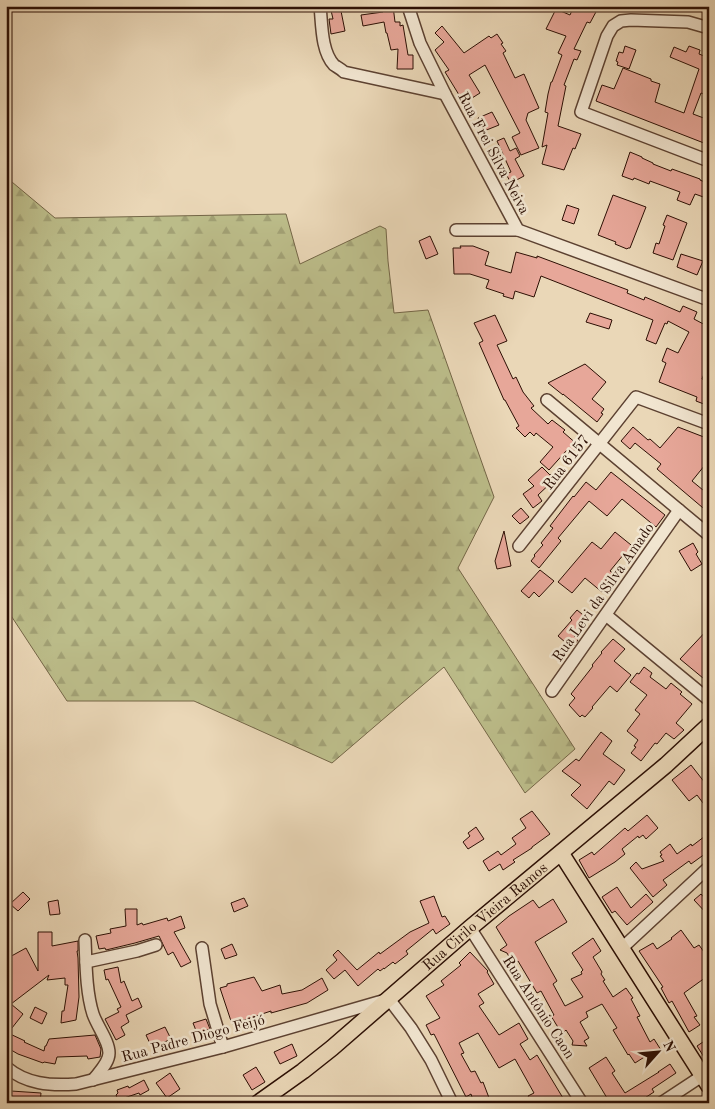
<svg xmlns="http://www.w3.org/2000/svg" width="715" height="1109" font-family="'Old Standard TT',serif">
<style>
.forest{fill:url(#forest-firs);stroke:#746647}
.building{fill:#e7a799;stroke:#2c0f04}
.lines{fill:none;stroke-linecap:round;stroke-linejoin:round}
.minor-casing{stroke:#5c4131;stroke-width:14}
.major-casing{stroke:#2c0f04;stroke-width:18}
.minor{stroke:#f1e5d0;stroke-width:11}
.major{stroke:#ead7b7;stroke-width:15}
.labels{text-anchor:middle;stroke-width:5;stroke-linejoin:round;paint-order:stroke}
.street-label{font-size:15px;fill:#2c0f04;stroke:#f1e5d0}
</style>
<defs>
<pattern id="forest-firs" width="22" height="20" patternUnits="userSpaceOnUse" patternTransform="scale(1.25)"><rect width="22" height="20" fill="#bcbd8a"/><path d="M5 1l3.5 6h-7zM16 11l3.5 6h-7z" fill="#a2a175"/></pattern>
</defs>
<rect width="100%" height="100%" fill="#ead7b7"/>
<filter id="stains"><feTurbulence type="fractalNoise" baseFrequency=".004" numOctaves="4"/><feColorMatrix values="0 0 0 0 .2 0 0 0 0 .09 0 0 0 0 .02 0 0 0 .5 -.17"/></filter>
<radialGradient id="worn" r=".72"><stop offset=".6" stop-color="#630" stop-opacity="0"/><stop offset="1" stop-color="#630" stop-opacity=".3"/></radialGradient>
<!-- forest -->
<path class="forest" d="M 6,177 L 55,218 L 286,214 L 300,264 L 380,226 L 386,229 L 388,261 L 394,313 L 428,310 L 494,497 L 458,568 L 575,749 L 525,793 L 444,667 L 332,763 L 194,701 L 67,701 L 6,608 Z"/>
<!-- building -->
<g class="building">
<path d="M 330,6 L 340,6 L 345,31 L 331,34 L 329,19 L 333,19 Z"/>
<path d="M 382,6 L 393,6 L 395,22 L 400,22 L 400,26 L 403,25 L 408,55 L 413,55 L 413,69 L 397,69 L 398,49 L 391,50 L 387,33 L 386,33 L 384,22 L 363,26 L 361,15 L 383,12 Z"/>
<path d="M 574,6 L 591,6 L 596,9 L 597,10 L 590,23 L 587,22 L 574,49 L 581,51 L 577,60 L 574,59 L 564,85 L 566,86 L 558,126 L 581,134 L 575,149 L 573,148 L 564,170 L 542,164 L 547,145 L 542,147 L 548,113 L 545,112 L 548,94 L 551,82 L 552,82 L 562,55 L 558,53 L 566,36 L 546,29 L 556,9 L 570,15 Z"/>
<path d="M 442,26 L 464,53 L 489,36 L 491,38 L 497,34 L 503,43 L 501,44 L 506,51 L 503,53 L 515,78 L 524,74 L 539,108 L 528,113 L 526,120 L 539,148 L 521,155 L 512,137 L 520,133 L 485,65 L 469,75 L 480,93 L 464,103 L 445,72 L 449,70 L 435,50 L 444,42 L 435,33 Z"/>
<path d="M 625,46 L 636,50 L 629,69 L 617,65 L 618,62 L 616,61 L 619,52 L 623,53 Z"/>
<path d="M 689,46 L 700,50 L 699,54 L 704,56 L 707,46 L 709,47 L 709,96 L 701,93 L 693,114 L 709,120 L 709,145 L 596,101 L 602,85 L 614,89 L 623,68 L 651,79 L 651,81 L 660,84 L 655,102 L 684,113 L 699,69 L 670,57 L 674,47 L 686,52 Z"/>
<path d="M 492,112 L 499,125 L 484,131 L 478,118 Z"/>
<path d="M 504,138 L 510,151 L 516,148 L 520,156 L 515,159 L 524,176 L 511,183 L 506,174 L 511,172 L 497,141 Z"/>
<path d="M 630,152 L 642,157 L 642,158 L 653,163 L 653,164 L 671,171 L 672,169 L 700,179 L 700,180 L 709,184 L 709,199 L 695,194 L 690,205 L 677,200 L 680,192 L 650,181 L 649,184 L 634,178 L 633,180 L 622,176 Z"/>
<path d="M 613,195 L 646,207 L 630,248 L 628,248 L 627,249 L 615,244 L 616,242 L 598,235 Z"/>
<path d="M 567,205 L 579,209 L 574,224 L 562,220 Z"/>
<path d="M 667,215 L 687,223 L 673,260 L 653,253 L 656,243 L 659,244 L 665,226 L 663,225 Z"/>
<path d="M 430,236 L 438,254 L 426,259 L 419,241 Z"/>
<path d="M 460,246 L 473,246 L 489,252 L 485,265 L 511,273 L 516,252 L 537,258 L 537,256 L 628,290 L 627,293 L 644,300 L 645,297 L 680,312 L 683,306 L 697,312 L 694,319 L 709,327 L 709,361 L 702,379 L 709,382 L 709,406 L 696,401 L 697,397 L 659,382 L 666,363 L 662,361 L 667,348 L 678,353 L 689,332 L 668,321 L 667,324 L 665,323 L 656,344 L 646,340 L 653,320 L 541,276 L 534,297 L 515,291 L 513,299 L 503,296 L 504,294 L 486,288 L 489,280 L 470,274 L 454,274 L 453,248 L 461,248 Z"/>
<path d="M 681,254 L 703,261 L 697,275 L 677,267 Z"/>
<path d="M 590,313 L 612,320 L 609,329 L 586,322 Z"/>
<path d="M 495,315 L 507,341 L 497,345 L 513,379 L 516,377 L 523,392 L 534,406 L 531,408 L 548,424 L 552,420 L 565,430 L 563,432 L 578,445 L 571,454 L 567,450 L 549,470 L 540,462 L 553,447 L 536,433 L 534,436 L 530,432 L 525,437 L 516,428 L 519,426 L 505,400 L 504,400 L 479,343 L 483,341 L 474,323 Z"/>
<path d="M 585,364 L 606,382 L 592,399 L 604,409 L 601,413 L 603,414 L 597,422 L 563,394 L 563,395 L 548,383 Z"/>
<path d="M 633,427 L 648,440 L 650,439 L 660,448 L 678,427 L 709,439 L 709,460 L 692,481 L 709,495 L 709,513 L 657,469 L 661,464 L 635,443 L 630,449 L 621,441 Z"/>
<path d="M 542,467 L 550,475 L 551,474 L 555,479 L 538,495 L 542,501 L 533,508 L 523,494 L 534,486 L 528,480 Z"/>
<path d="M 611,472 L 665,515 L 656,527 L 622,499 L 607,516 L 589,501 L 558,538 L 561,541 L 539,568 L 531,561 L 535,556 L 534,555 L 543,545 L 541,543 L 553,528 L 550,526 L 573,496 L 574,497 L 586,482 L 596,490 Z"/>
<path d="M 521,508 L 529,517 L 520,524 L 512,516 Z"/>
<path d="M 504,531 L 511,566 L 497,569 L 495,561 Z"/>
<path d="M 615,532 L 636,549 L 628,558 L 624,554 L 610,571 L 615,575 L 602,592 L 585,578 L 572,593 L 558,582 L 592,542 L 601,549 Z"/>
<path d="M 693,543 L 698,552 L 696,554 L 702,564 L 691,571 L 679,551 Z"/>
<path d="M 540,570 L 554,581 L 539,597 L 534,592 L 529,598 L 521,591 Z"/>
<path d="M 577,610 L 588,619 L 574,636 L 578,640 L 572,648 L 558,636 L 572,620 L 570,618 Z"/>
<path d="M 709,628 L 709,683 L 680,659 Z"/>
<path d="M 613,639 L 625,649 L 614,661 L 631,675 L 617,692 L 610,686 L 592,707 L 593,708 L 585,717 L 582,715 L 580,717 L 569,705 L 575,698 L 571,694 L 593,666 L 592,665 L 602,653 L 601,652 Z"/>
<path d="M 644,667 L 652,673 L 650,677 L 666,689 L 671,683 L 682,692 L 680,694 L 692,704 L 676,723 L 684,730 L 674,739 L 666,733 L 657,744 L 655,743 L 641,761 L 631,753 L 636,747 L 634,746 L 638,740 L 627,731 L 640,714 L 635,710 L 647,695 L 630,682 L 637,673 L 639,674 Z"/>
<path d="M 601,732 L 612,741 L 603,754 L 625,770 L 614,785 L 609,781 L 587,809 L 571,795 L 581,785 L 562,771 L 576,759 L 579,761 Z"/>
<path d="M 691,765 L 709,788 L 709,811 L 697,795 L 689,801 L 672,780 Z"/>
<path d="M 532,811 L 550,834 L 532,847 L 532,848 L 513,860 L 515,862 L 503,870 L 500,864 L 489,871 L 483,861 L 498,851 L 501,855 L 516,844 L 512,838 L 526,828 L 520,819 Z"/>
<path d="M 647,815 L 658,828 L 646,839 L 643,835 L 639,838 L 638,836 L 622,849 L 625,854 L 615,862 L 589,878 L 579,860 L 592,852 L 594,855 L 625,828 L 628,831 Z"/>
<path d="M 476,827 L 484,839 L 468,849 L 463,842 L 470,836 L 468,833 Z"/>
<path d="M 709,833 L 709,851 L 691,864 L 689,861 L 663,880 L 667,885 L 653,897 L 630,868 L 636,862 L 642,869 L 664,861 L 660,856 L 662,855 L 660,852 L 670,844 L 677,854 L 691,844 L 692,846 Z"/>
<path d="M 617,887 L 631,908 L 646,894 L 653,902 L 627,925 L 615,911 L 612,913 L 602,897 Z"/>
<path d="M 23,892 L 30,899 L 18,911 L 10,904 Z"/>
<path d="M 701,894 L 709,903 L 709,916 L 694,900 Z"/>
<path d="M 434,896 L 442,917 L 445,916 L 450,924 L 436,934 L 433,929 L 406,951 L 408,954 L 395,964 L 393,962 L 384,969 L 384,968 L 380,971 L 378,969 L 358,986 L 345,970 L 334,979 L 326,970 L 337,960 L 333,955 L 338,950 L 357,970 L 379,952 L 380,954 L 410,932 L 429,923 L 420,901 Z"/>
<path d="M 244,898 L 248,906 L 234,912 L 231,903 Z"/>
<path d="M 553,899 L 567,922 L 535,942 L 557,981 L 553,984 L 565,1006 L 583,997 L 571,979 L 582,974 L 581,972 L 583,970 L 572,953 L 593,938 L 601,951 L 593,957 L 602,972 L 601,974 L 605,980 L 603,981 L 613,997 L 626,988 L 633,998 L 631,999 L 640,1016 L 637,1017 L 650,1042 L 654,1039 L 661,1050 L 647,1058 L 646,1056 L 635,1063 L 629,1054 L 628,1055 L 613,1030 L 617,1028 L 602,1004 L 586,1012 L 588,1017 L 580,1022 L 589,1038 L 584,1041 L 587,1046 L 572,1045 L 573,1041 L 566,1030 L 564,1032 L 561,1027 L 559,1029 L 551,1016 L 554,1015 L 541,991 L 537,993 L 518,961 L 513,964 L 507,953 L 500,950 L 507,945 L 496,927 L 509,916 L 533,900 L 539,908 Z"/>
<path d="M 58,900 L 60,914 L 50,915 L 48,902 Z"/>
<path d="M 125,909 L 137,909 L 137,925 L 142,923 L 143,925 L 167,918 L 168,921 L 181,916 L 185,928 L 174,932 L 191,962 L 181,967 L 173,952 L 168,955 L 159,936 L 135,943 L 106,950 L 105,948 L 99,949 L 96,936 L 111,933 L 110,929 L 126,926 Z"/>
<path d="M 681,930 L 694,948 L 699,945 L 709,959 L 709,975 L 684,993 L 697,1016 L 694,1017 L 700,1025 L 689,1032 L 672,1001 L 669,1003 L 661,988 L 663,987 L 639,951 L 653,943 L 657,949 L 672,939 L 671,938 Z"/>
<path d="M 38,932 L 52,932 L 52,946 L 78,941 L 78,951 L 77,951 L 78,958 L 79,997 L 76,1020 L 61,1023 L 62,1011 L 64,1011 L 68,985 L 65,985 L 65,978 L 47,980 L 49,975 L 11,1004 L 23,1014 L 8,1033 L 25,1041 L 24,1042 L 44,1051 L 45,1046 L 46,1046 L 49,1039 L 95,1035 L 101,1049 L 100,1057 L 88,1059 L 87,1056 L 57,1057 L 55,1064 L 44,1062 L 43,1063 L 18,1054 L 6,1047 L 6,959 L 26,948 L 38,971 Z"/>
<path d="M 232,944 L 237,955 L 225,959 L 221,949 Z"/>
<path d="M 470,952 L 488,971 L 487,972 L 494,984 L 478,994 L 484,1003 L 479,1006 L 499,1035 L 519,1023 L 528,1039 L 520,1044 L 530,1060 L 537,1055 L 566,1103 L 532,1103 L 528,1096 L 534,1093 L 515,1059 L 499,1068 L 478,1033 L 459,1043 L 464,1053 L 461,1054 L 471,1072 L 475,1071 L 481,1083 L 483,1082 L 491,1103 L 474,1103 L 471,1094 L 466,1097 L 434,1034 L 431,1035 L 426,1025 L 440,1018 L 426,996 L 444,985 L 441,981 L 461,965 L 459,963 Z"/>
<path d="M 118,967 L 121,983 L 124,981 L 132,1001 L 138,998 L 142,1007 L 126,1015 L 129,1022 L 121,1027 L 125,1035 L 116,1040 L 105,1019 L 119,1012 L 117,1009 L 121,1007 L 108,979 L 106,980 L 104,970 Z"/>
<path d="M 254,977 L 262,991 L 280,985 L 282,994 L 302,990 L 322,978 L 328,990 L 307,1003 L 271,1013 L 271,1011 L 232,1024 L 220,988 L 227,986 L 227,984 Z"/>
<path d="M 35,1007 L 47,1013 L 42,1024 L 30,1018 Z"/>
<path d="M 206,1019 L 210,1029 L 197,1033 L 193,1023 Z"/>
<path d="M 165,1027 L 171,1039 L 152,1048 L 146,1035 Z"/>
<path d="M 709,1038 L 709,1065 L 697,1046 Z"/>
<path d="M 292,1044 L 297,1056 L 280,1064 L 274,1052 Z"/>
<path d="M 606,1057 L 615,1071 L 612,1073 L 625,1093 L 659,1072 L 658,1072 L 670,1064 L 676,1073 L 652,1089 L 654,1092 L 637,1103 L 610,1103 L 589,1068 Z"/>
<path d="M 256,1067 L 265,1082 L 252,1090 L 243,1075 Z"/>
<path d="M 170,1073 L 180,1089 L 167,1098 L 156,1083 Z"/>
<path d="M 144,1080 L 149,1090 L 140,1095 L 139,1093 L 118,1100 L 116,1095 L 118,1093 L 117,1090 L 128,1086 L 129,1088 Z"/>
<path d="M 11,1091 L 41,1093 L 40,1103 L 8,1103 L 8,1101 L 6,1101 L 6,1092 Z"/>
</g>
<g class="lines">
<!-- minor casing -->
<g class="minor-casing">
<g id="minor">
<path d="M 320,6 C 322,24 321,51 334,65 C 337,67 341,69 344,72 L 445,94"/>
<path d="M 408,6 L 420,43 L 445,94 L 518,230 L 709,300"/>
<path d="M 709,28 L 688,22 L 631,20 L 621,21 L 613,26 L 607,36 L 581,112 L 709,161"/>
<path d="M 456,230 L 518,230"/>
<path d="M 547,400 L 709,535"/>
<path d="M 519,546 L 636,397 L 709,424"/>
<path d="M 606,615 L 709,700"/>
<path d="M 552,691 L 679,510"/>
<path d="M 470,928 L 582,1103"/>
<path d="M 85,940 C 86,963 86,992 93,1014 C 97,1026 109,1041 109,1053 C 109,1063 99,1072 93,1080"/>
<path d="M 202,948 L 210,1004 L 223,1047"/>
<path d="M 621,949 L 709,867"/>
<path d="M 86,962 L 137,951 L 156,945"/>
<path d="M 6,1067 C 26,1084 50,1086 76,1084 L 223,1047 L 389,999 L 411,1028 L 431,1060 L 452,1103"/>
<path d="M 661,1103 L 702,1076"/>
</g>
</g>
<!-- major casing -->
<g class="major-casing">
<g id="major">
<path d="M 561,853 L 709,1086"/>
<path id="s1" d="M 258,1103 L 303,1071 L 332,1048 L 470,928 L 666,765 L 709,725"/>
</g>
</g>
<!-- minor -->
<use href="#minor" class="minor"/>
<!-- major -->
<use href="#major" class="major"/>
</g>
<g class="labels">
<!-- street labels -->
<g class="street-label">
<text transform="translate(494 153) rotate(62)" y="5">Rua Frei Silva Neiva</text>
<text transform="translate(566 462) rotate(-52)" y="5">Rua 6157</text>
<text transform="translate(603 592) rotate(-55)" y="5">Rua Levi da Silva Amado</text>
<text dy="5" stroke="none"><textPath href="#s1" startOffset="294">Rua Cirilo Vieira Ramos</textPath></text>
<text transform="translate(539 1007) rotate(57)" y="5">Rua Antônio Caon</text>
<text transform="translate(193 1038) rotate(-15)" y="5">Rua Padre Diogo Feijó</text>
</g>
</g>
<!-- margin -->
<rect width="715" height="1109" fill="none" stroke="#ead7b7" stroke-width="25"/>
<rect x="8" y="8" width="700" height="1094" fill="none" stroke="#2c0f04" stroke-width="2.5"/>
<rect x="12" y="12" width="690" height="1084" fill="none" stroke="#2c0f04"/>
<!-- north arrow -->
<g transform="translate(658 1052) rotate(63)" stroke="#f1e5d0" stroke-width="4" paint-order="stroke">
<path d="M0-4L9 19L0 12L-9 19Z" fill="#2c0f04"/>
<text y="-8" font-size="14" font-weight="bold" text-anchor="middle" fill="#2c0f04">N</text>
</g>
<rect width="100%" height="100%" filter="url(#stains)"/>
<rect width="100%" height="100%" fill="url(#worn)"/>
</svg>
